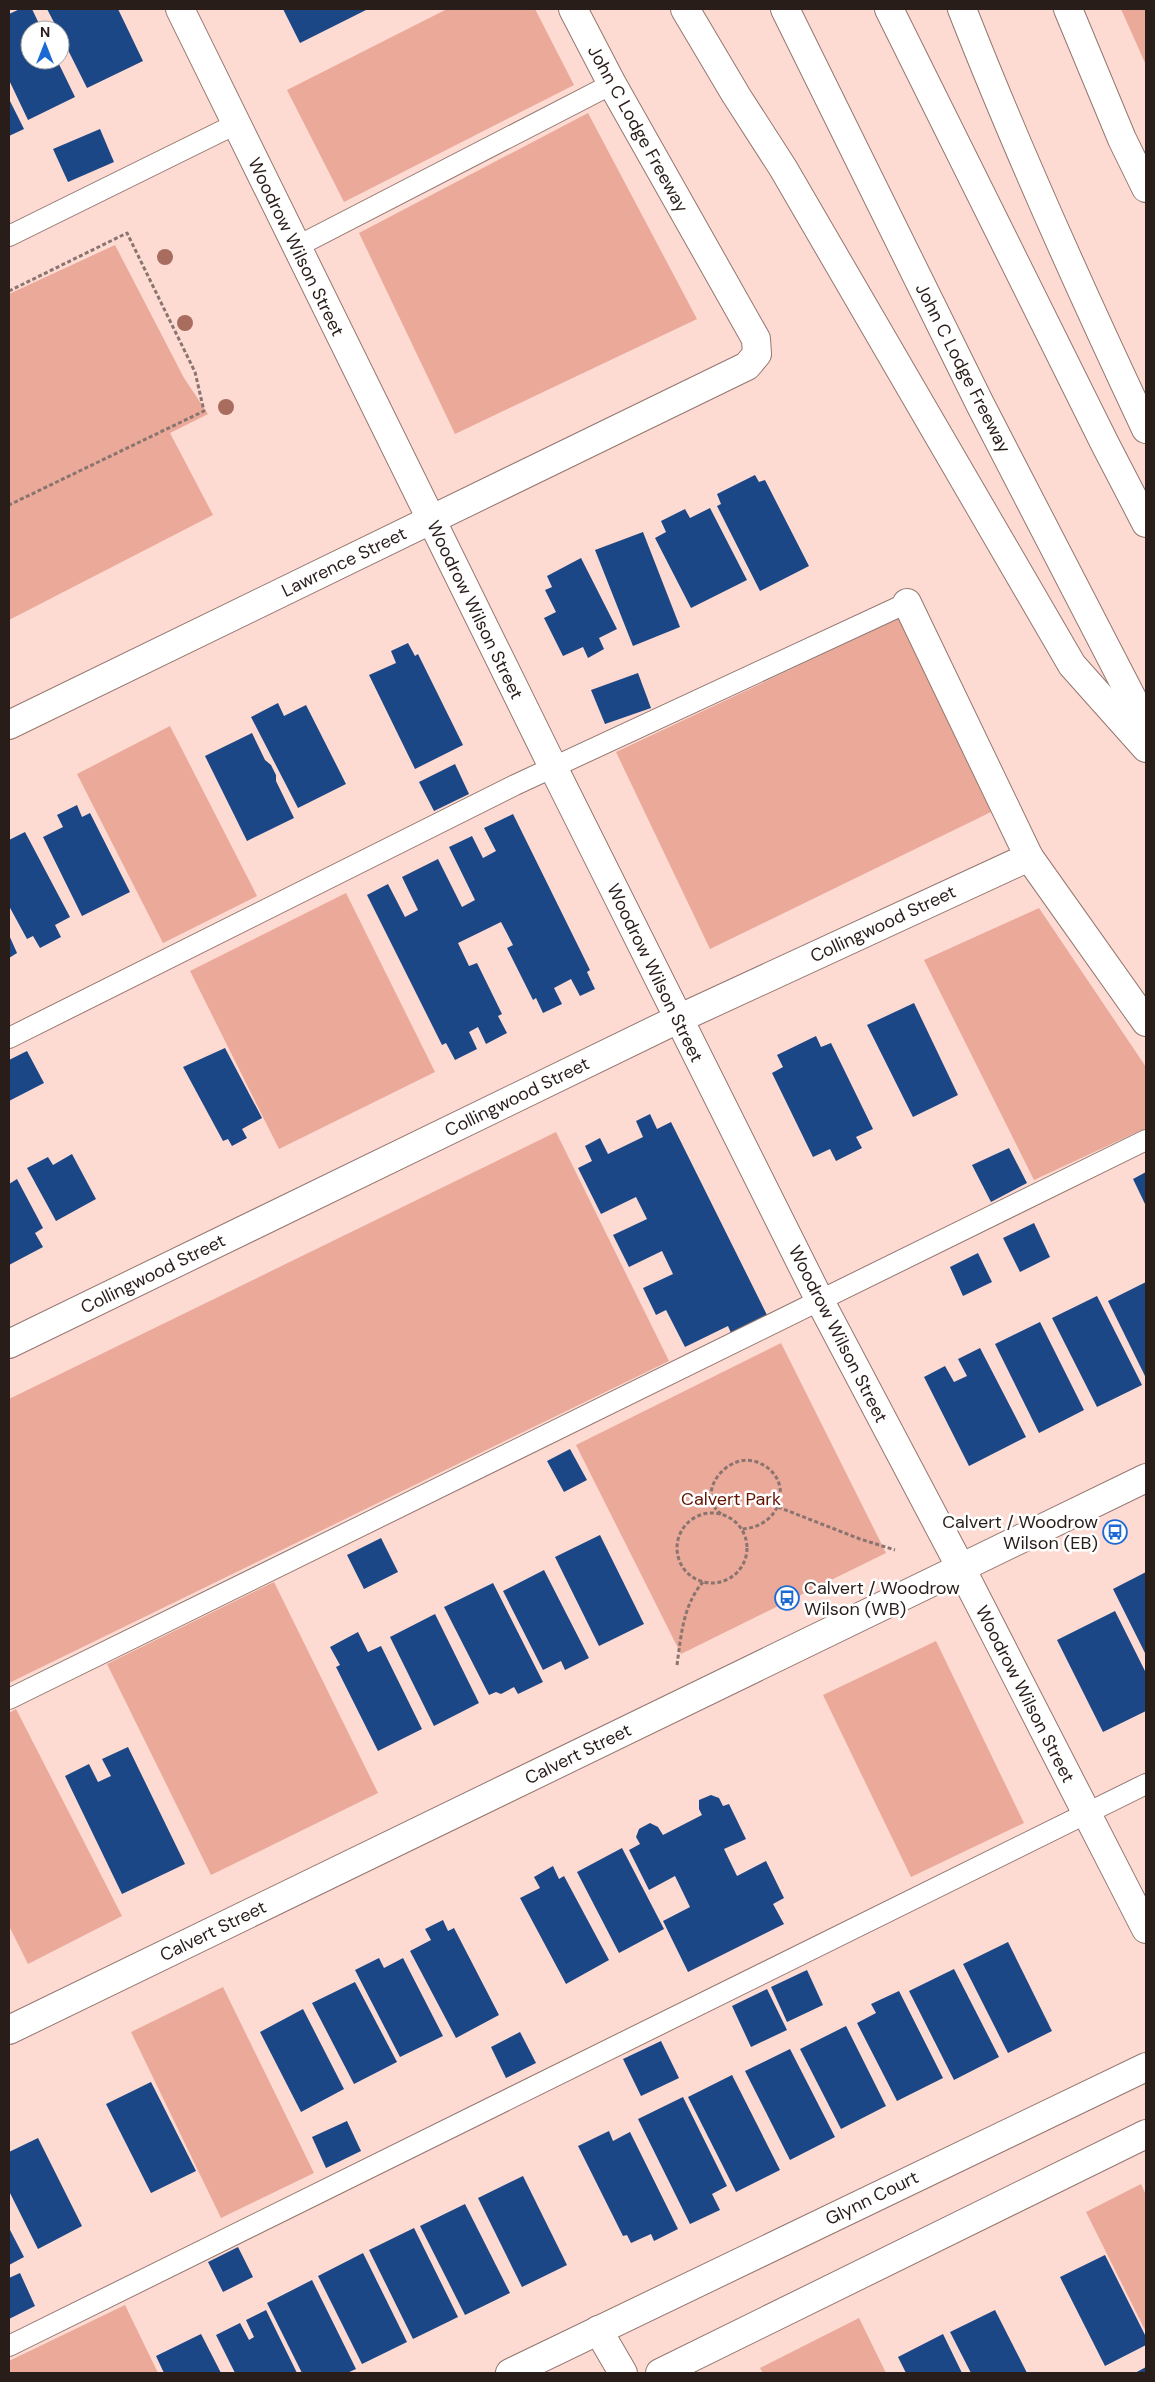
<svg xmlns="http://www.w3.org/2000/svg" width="1155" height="2382" font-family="'DM Sans',sans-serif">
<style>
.green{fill:#eaa999}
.building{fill:#1c4786}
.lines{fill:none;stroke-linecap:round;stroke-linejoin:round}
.lane-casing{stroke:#94776f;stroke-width:22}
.street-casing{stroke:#94776f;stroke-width:30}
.secondary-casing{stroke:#94776f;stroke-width:30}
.highway-casing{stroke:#94776f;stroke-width:30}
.path{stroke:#8a746f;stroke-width:3;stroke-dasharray:4 2.5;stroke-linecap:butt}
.lane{stroke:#fff;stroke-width:20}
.street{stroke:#fff;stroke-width:28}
.secondary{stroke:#fff;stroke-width:28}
.highway{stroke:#fff;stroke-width:28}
.tree{fill:#a86d5f}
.labels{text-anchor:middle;stroke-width:5;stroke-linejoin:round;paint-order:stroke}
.street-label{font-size:18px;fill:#291d1a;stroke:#fff}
.park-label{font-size:18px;fill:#621300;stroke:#fff}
.poi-label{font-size:18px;fill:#291d1a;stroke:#fff;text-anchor:end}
</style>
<rect width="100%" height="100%" fill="#fddbd3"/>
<!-- green -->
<g class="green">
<path d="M 447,9 L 535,9 L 574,85 L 344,202 L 287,90 Z"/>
<path d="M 1121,9 L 1146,9 L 1146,65 Z"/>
<path d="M 588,113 L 697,319 L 455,434 L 359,233 Z"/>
<path d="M 115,245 L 184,378 L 208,414 L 170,433 L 213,515 L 9,620 L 9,294 Z"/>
<path d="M 900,618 L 991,812 L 710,949 L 616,752 Z"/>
<path d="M 170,726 L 257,896 L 163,943 L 77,774 Z"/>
<path d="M 346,893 L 435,1072 L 279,1149 L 190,971 Z"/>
<path d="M 1039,908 L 1146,1067 L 1146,1128 L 1034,1180 L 924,960 Z"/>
<path d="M 556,1132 L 669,1361 L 9,1683 L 9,1399 Z"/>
<path d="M 781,1343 L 886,1553 L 681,1654 L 576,1445 Z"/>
<path d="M 274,1582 L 378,1793 L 211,1875 L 107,1664 Z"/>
<path d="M 936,1641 L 1024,1823 L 911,1877 L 823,1695 Z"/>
<path d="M 16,1709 L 122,1916 L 28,1964 L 9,1926 L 9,1713 Z"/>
<path d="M 223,1987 L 314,2173 L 221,2218 L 131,2032 Z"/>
<path d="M 1141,2184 L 1146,2195 L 1146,2332 L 1086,2212 Z"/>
<path d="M 125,2305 L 158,2373 L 9,2373 L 9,2361 Z"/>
<path d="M 859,2318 L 886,2373 L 763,2373 L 760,2368 Z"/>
</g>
<!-- building -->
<g class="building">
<path d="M 20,9 L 32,9 L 42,30 L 30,30 L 30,60 L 57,60 L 75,97 L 28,120 L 9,80 L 9,14 Z"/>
<path d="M 47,9 L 118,9 L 143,61 L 87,88 L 60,34 L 60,30 L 58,30 Z"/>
<path d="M 283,9 L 368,9 L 300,43 Z"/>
<path d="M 9,99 L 24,129 L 9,136 Z"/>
<path d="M 100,129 L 114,162 L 68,182 L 53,149 Z"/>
<path d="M 755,475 L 759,482 L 765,480 L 809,566 L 760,591 L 717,506 L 721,504 L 717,494 Z"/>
<path d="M 710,508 L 747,580 L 691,608 L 655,538 L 666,532 L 661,521 L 685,509 L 690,518 Z"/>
<path d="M 643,532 L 680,627 L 633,646 L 595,550 Z"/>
<path d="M 581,558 L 617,629 L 599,638 L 604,649 L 588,658 L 583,647 L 563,656 L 544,618 L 556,612 L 545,590 L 552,587 L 547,576 Z"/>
<path d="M 408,643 L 415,656 L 418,654 L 463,745 L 415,769 L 369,675 L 396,663 L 391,651 Z"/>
<path d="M 638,673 L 651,708 L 605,724 L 591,690 Z"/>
<path d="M 278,703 L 284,716 L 306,705 L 346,784 L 298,808 L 251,717 Z"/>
<path d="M 252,733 L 265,760 L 271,765 L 276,775 L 276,781 L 294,818 L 247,841 L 205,756 Z"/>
<path d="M 455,764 L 469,794 L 434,811 L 419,782 Z"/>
<path d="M 77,805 L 82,817 L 90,813 L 130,892 L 82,916 L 43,837 L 63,827 L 57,815 Z"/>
<path d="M 513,814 L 590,970 L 587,972 L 595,989 L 580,996 L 571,979 L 554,988 L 562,1004 L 543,1013 L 536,998 L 533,1000 L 507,948 L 513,945 L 501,922 L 458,943 L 469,966 L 477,963 L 502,1014 L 498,1016 L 507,1033 L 486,1044 L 478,1027 L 469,1032 L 477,1049 L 455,1060 L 446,1043 L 442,1045 L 367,895 L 388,884 L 405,917 L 418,910 L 402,877 L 438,859 L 462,907 L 475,900 L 449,847 L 472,836 L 483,858 L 496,851 L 484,828 Z"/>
<path d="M 25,832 L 70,917 L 55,925 L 61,937 L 40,948 L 33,936 L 27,939 L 9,906 L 9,840 Z"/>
<path d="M 9,935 L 17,953 L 9,958 Z"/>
<path d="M 914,1003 L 958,1095 L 913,1117 L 867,1025 Z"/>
<path d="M 816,1036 L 821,1047 L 831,1043 L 873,1129 L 856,1137 L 862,1148 L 836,1161 L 830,1149 L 813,1157 L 772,1073 L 783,1067 L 777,1055 Z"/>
<path d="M 225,1048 L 262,1118 L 242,1129 L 247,1138 L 232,1146 L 228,1139 L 223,1141 L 183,1067 Z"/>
<path d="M 27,1051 L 44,1083 L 9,1101 L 9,1060 Z"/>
<path d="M 650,1114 L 657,1129 L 671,1122 L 767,1315 L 731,1333 L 728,1326 L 685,1347 L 666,1310 L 656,1315 L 643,1288 L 673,1274 L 662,1251 L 629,1267 L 613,1235 L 647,1219 L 636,1197 L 601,1214 L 578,1168 L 592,1161 L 585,1146 L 600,1138 L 608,1154 L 643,1137 L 636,1121 Z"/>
<path d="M 1009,1148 L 1027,1183 L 991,1202 L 972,1165 Z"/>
<path d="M 72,1154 L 96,1199 L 56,1221 L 27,1168 L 48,1157 L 53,1165 Z"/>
<path d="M 1146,1172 L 1146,1206 L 1133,1179 Z"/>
<path d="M 17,1179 L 43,1228 L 35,1233 L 43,1247 L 9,1265 L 9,1184 Z"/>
<path d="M 1034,1223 L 1050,1257 L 1020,1272 L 1003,1238 Z"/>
<path d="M 978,1253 L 992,1282 L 963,1296 L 950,1267 Z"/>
<path d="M 1146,1282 L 1146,1378 L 1108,1301 Z"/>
<path d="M 1097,1296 L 1142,1385 L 1097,1407 L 1052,1318 Z"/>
<path d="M 1040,1322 L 1084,1410 L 1039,1433 L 995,1344 Z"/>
<path d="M 980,1348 L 1026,1437 L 969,1466 L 924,1377 L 945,1366 L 954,1382 L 967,1376 L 958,1359 Z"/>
<path d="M 570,1449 L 587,1480 L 564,1492 L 547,1461 Z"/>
<path d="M 600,1535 L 644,1624 L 599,1646 L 555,1557 Z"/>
<path d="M 381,1538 L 398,1572 L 364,1589 L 347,1555 Z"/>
<path d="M 544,1570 L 589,1658 L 565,1670 L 561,1661 L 543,1670 L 503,1591 Z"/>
<path d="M 1146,1572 L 1146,1655 L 1113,1589 Z"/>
<path d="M 493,1583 L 543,1682 L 518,1694 L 514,1687 L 501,1694 L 496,1692 L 489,1695 L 444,1607 Z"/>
<path d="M 1115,1611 L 1146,1673 L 1146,1711 L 1103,1732 L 1057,1640 Z"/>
<path d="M 435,1614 L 479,1703 L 434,1726 L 390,1637 Z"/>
<path d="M 358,1632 L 368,1652 L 381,1646 L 422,1729 L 378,1751 L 336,1667 L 340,1665 L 330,1647 Z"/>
<path d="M 128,1747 L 185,1864 L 122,1894 L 65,1776 L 89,1764 L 98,1782 L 111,1776 L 102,1759 Z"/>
<path d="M 711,1795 L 719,1798 L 723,1806 L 729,1804 L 746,1839 L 724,1849 L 737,1876 L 766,1861 L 784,1898 L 773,1904 L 784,1924 L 688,1972 L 663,1921 L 690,1907 L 675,1876 L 649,1890 L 629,1850 L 640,1844 L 636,1837 L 639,1829 L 650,1823 L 658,1827 L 663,1835 L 702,1815 L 699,1809 L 699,1800 Z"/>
<path d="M 622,1848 L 664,1929 L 619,1953 L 577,1872 Z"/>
<path d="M 553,1866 L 559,1879 L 564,1876 L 609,1960 L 566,1984 L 520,1898 L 540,1888 L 534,1877 Z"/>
<path d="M 443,1920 L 448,1931 L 454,1928 L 499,2015 L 456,2038 L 410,1951 L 431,1940 L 425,1929 Z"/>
<path d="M 1008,1942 L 1052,2031 L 1008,2053 L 963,1964 Z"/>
<path d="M 379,1958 L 384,1968 L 403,1958 L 443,2036 L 400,2057 L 355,1970 Z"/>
<path d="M 954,1969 L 999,2057 L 954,2080 L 909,1991 Z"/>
<path d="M 807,1970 L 823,2005 L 787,2022 L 771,1987 Z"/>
<path d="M 355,1982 L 397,2062 L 354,2084 L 312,2003 Z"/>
<path d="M 767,1989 L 787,2030 L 751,2047 L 732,2006 Z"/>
<path d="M 899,1991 L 943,2078 L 897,2101 L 857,2023 L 876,2013 L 871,2004 Z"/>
<path d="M 303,2009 L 344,2089 L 301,2112 L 260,2032 Z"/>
<path d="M 846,2026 L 886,2106 L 841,2129 L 800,2049 Z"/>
<path d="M 520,2032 L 536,2063 L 506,2078 L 491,2047 Z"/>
<path d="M 661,2041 L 679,2078 L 641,2096 L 623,2059 Z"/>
<path d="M 790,2049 L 835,2137 L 790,2160 L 745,2071 Z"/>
<path d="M 732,2075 L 780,2170 L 736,2192 L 688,2097 Z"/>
<path d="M 151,2082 L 196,2171 L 151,2193 L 106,2104 Z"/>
<path d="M 683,2097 L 727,2186 L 712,2194 L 720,2210 L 690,2224 L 638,2119 Z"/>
<path d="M 347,2121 L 361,2151 L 326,2168 L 312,2137 Z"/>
<path d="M 609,2131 L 613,2141 L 630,2132 L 678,2229 L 654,2241 L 651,2234 L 631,2243 L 627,2235 L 623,2236 L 578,2146 Z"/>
<path d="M 38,2138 L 82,2226 L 38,2249 L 9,2191 L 9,2152 Z"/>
<path d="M 523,2176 L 567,2265 L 522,2287 L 478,2198 Z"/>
<path d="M 465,2204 L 510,2293 L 465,2315 L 420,2226 Z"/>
<path d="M 9,2228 L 24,2257 L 9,2265 Z"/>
<path d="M 414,2228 L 458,2317 L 413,2339 L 369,2250 Z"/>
<path d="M 238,2247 L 253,2277 L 223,2292 L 208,2262 Z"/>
<path d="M 363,2253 L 407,2342 L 362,2364 L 318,2276 Z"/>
<path d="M 1105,2255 L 1146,2337 L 1146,2345 L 1105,2366 L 1060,2277 Z"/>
<path d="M 20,2273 L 35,2306 L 9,2319 L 9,2278 Z"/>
<path d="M 312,2280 L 356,2369 L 347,2373 L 302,2373 L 267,2303 Z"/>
<path d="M 266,2310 L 297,2373 L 235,2373 L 216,2335 L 240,2323 L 249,2340 L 254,2337 L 246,2320 Z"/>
<path d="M 995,2310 L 1027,2373 L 971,2373 L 950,2332 Z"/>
<path d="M 201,2334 L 221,2373 L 164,2373 L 156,2356 Z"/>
<path d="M 943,2334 L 962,2373 L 906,2373 L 898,2357 Z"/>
<path d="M 1146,2367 L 1146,2373 L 1135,2373 Z"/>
</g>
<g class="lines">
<!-- lane casing -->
<g class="lane-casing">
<g id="lane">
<path d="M 9,236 L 236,124"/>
<path d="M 296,247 L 612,84"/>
<path d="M 9,1038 L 515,785 L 907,603"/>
<path d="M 9,1699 L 1146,1140"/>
<path d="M 9,2346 L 1146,1784"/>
</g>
</g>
<!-- street casing -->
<g class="street-casing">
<g id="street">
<path d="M 180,9 L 553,767 L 820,1301 L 961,1568 L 1146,1929"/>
<path d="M 1068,9 L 1122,139 L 1146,188"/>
<path d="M 907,603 L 1029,857 L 1146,1022"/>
<path d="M 9,725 L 747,366 L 757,354 L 756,339 L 612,84 L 573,9"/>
<path d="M 9,1344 L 678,1019 L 1029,857"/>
<path d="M 598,2330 L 623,2373"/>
<path d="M 510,2373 L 1146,2067"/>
<path d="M 660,2373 L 1146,2134"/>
</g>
</g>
<!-- secondary casing -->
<g class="secondary-casing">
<path id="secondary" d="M 9,2030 L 1146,1478"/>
</g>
<!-- highway casing -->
<g class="highway-casing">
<g id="highway">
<path d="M 685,9 L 736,95 L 783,168 L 1072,665 L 1146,748"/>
<path d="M 785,9 L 980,404 L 1146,725"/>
<path d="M 889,9 L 1105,444 L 1146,523"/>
<path d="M 962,9 C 1018,152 1081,291 1146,429"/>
</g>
</g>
<!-- path -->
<g class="path">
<path d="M 9,291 L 127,233 L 195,372 L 204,411 L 9,505"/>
<path d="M 778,1507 L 860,1539 L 895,1550"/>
<circle cx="712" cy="1548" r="35"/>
<path d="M 721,1514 C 694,1494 727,1451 757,1462 C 796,1477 783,1527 742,1529"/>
<path d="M 677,1665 C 681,1636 683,1605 703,1582"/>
</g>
<!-- lane -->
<use href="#lane" class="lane"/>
<!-- street -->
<use href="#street" class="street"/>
<!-- secondary -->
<use href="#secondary" class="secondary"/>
<!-- highway -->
<use href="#highway" class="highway"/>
</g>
<!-- trees -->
<g class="tree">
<circle cx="165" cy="257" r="8"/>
<circle cx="185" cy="323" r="8"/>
<circle cx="226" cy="407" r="8"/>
</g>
<!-- icons -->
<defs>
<g id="bus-ring" transform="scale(1.25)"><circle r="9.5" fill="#fff" stroke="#1b69d3" stroke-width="1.5"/><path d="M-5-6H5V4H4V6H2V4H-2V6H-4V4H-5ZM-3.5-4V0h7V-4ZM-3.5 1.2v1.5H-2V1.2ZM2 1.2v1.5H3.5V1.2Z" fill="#1b69d3"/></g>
</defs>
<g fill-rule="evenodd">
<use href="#bus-ring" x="1115" y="1532"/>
<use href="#bus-ring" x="787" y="1598"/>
</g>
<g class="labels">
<!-- street labels -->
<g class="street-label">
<text transform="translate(638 129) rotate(61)" y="6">John C Lodge Freeway</text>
<text transform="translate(296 247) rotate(64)" y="6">Woodrow Wilson Street</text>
<text transform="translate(963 368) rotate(63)" y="6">John C Lodge Freeway</text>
<text transform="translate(344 562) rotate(-26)" y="6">Lawrence Street</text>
<text transform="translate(475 610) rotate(64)" y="6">Woodrow Wilson Street</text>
<text transform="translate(883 924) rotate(-25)" y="6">Collingwood Street</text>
<text transform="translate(655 973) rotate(64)" y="6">Woodrow Wilson Street</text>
<text transform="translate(517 1097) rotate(-26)" y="6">Collingwood Street</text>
<text transform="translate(153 1274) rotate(-26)" y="6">Collingwood Street</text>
<text transform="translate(838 1334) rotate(63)" y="6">Woodrow Wilson Street</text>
<text transform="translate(1025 1694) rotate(63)" y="6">Woodrow Wilson Street</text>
<text transform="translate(578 1754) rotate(-26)" y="6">Calvert Street</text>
<text transform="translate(213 1931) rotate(-26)" y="6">Calvert Street</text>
<text transform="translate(872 2198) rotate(-26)" y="6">Glynn Court</text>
</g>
<!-- park labels -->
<g class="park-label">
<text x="731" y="1505">Calvert Park</text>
</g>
<!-- poi labels -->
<g class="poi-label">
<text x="1098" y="1528">Calvert / Woodrow<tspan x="1098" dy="21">Wilson (EB)</tspan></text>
<text x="804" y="1594" text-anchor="start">Calvert / Woodrow<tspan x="804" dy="21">Wilson (WB)</tspan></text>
</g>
</g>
<!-- border -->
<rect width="1155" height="2382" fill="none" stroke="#291d1a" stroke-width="20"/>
<!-- north arrow -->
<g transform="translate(45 45)"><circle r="24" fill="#ffffff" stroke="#a9a5a3"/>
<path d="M0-4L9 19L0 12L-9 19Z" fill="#1b69d3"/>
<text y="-8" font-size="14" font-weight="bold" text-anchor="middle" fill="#291d1a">N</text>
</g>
</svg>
